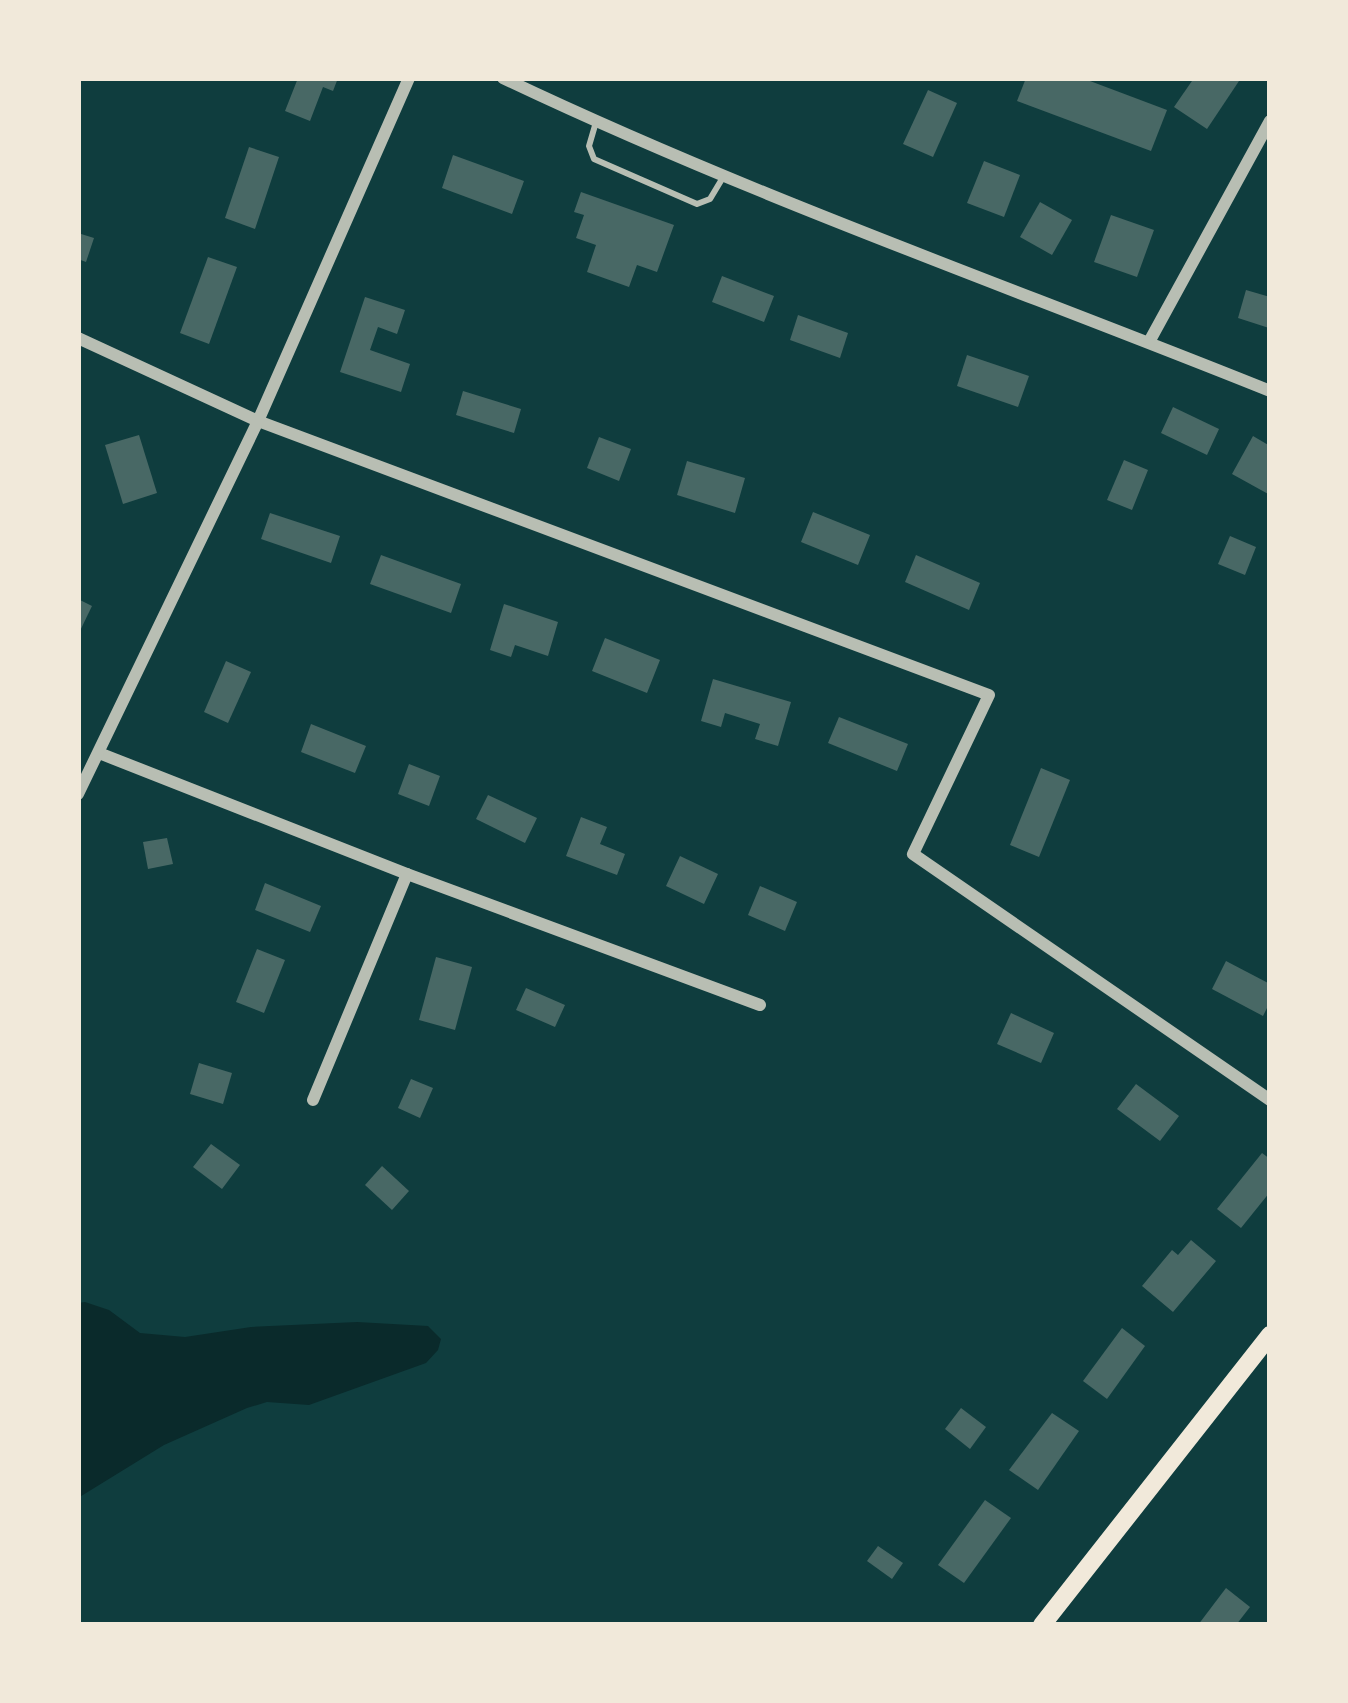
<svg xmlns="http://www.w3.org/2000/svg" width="1348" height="1703" font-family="Barlow,sans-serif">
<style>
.water{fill:#0a2a2b}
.building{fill:#486865}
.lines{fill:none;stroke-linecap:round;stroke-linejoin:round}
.service{stroke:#b8beb3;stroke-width:6}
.minor{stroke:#b8beb3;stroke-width:12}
.secondary{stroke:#f1e9da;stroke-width:18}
</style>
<rect width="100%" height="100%" fill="#0f3d3e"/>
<!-- water -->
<path class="water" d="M 85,1302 L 109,1310 L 140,1333 L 185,1337 L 251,1327 L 357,1322 L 428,1326 L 441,1339 L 438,1350 L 426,1363 L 309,1405 L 267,1402 L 247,1408 L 164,1445 L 78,1498 L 78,1303 Z"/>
<!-- building -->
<g class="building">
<path d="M 298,78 L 338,78 L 333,91 L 323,87 L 310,121 L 285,111 Z"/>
<path d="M 1026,78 L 1082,78 L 1167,110 L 1151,151 L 1017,101 Z"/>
<path d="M 1194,78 L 1241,78 L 1207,129 L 1174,107 Z"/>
<path d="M 928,90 L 957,103 L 933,157 L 903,144 Z"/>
<path d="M 249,147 L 279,157 L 255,229 L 225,218 Z"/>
<path d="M 453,155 L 524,181 L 512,214 L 442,188 Z"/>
<path d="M 984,161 L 1020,175 L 1004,217 L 967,203 Z"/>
<path d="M 581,192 L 674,225 L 657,272 L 637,265 L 629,287 L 587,272 L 596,245 L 576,238 L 584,215 L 574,212 Z"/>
<path d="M 1040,202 L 1072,220 L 1052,255 L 1020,237 Z"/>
<path d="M 1111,215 L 1154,230 L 1137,277 L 1094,262 Z"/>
<path d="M 78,233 L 94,238 L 86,262 L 78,259 Z"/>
<path d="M 208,257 L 237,267 L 209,344 L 180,333 Z"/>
<path d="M 722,276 L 774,296 L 764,322 L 712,302 Z"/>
<path d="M 1246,290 L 1270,297 L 1269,328 L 1238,318 Z"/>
<path d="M 365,297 L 405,310 L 397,334 L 378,327 L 370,350 L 410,364 L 401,392 L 340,372 Z"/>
<path d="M 798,315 L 848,333 L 840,358 L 790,340 Z"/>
<path d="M 967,355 L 1029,376 L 1018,407 L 957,386 Z"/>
<path d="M 463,391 L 521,409 L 514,433 L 456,415 Z"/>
<path d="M 1173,407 L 1219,429 L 1207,455 L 1161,433 Z"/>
<path d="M 139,435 L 157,493 L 123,504 L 105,445 Z"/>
<path d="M 1253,436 L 1270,446 L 1270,495 L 1232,474 Z"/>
<path d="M 599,437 L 631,449 L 619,481 L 587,468 Z"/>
<path d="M 1124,460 L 1148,470 L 1132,510 L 1107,500 Z"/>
<path d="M 687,461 L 745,478 L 735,513 L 677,495 Z"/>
<path d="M 813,512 L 870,535 L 858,565 L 801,542 Z"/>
<path d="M 270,513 L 340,536 L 331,563 L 261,539 Z"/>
<path d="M 1230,536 L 1256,547 L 1245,575 L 1218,564 Z"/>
<path d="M 381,555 L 461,584 L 451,613 L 370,584 Z"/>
<path d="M 916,555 L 980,583 L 969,610 L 905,582 Z"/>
<path d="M 78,599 L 92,606 L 78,635 Z"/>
<path d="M 504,604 L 558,622 L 548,656 L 515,645 L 511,657 L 490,650 Z"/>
<path d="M 605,638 L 660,660 L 647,693 L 592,671 Z"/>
<path d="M 226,661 L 251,672 L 228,723 L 204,712 Z"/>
<path d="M 713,679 L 791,702 L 778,746 L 755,739 L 760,724 L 725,713 L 721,727 L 701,721 Z"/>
<path d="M 839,717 L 908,744 L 897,771 L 828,743 Z"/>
<path d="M 311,724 L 366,746 L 355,773 L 301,752 Z"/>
<path d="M 409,764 L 440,776 L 429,806 L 398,794 Z"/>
<path d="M 1041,768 L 1070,780 L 1039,857 L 1010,845 Z"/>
<path d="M 488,795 L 537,818 L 525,843 L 476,819 Z"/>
<path d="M 581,817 L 607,827 L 600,844 L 625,854 L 617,875 L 566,856 Z"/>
<path d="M 167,838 L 173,864 L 148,869 L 143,842 Z"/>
<path d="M 680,856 L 718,874 L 704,904 L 666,886 Z"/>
<path d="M 265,883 L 321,906 L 310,932 L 255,910 Z"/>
<path d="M 760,886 L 797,902 L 785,931 L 748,915 Z"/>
<path d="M 257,949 L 285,960 L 264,1013 L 236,1002 Z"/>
<path d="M 436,957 L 472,967 L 455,1030 L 419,1020 Z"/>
<path d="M 1226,961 L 1270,984 L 1270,1002 L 1263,1016 L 1212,989 Z"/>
<path d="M 526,988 L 565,1005 L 555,1027 L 516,1010 Z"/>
<path d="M 1011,1013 L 1054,1033 L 1041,1063 L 997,1044 Z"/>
<path d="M 199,1063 L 232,1073 L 223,1104 L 190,1094 Z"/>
<path d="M 411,1079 L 433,1088 L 420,1118 L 398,1108 Z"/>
<path d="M 1136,1084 L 1179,1116 L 1160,1141 L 1117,1109 Z"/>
<path d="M 211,1144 L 240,1165 L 222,1189 L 193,1167 Z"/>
<path d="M 1262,1153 L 1270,1159 L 1270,1192 L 1241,1228 L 1217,1209 Z"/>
<path d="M 382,1166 L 409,1191 L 392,1210 L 365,1185 Z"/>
<path d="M 1191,1240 L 1216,1261 L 1173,1312 L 1142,1286 L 1172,1250 L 1178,1255 Z"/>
<path d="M 1122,1328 L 1145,1346 L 1107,1399 L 1083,1381 Z"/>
<path d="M 961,1408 L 986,1427 L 970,1449 L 945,1429 Z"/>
<path d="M 1052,1413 L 1079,1431 L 1038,1490 L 1009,1470 Z"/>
<path d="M 985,1500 L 1011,1518 L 964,1583 L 938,1565 Z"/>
<path d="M 878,1546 L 903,1563 L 892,1579 L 867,1561 Z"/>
<path d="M 1226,1588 L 1250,1607 L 1236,1625 L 1198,1625 Z"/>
</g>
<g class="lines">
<!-- service -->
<path class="service" d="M 596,122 L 589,146 L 594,159 L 697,204 L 710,199 L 722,179"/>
<!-- minor -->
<g class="minor">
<path d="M 503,78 C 753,197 1014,288 1270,391"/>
<path d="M 78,338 L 258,421 L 989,695 L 913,854 L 1270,1100"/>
<path d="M 1149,342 L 1270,121"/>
<path d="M 99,753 L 407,874 L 760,1005"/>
<path d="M 78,794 L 258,421 L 409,78"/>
<path d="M 313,1100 L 407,874"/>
</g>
<!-- secondary -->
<path class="secondary" d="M 1042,1625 L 1270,1335"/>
</g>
<!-- border -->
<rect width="1348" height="1703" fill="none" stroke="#f1e9da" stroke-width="162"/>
</svg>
